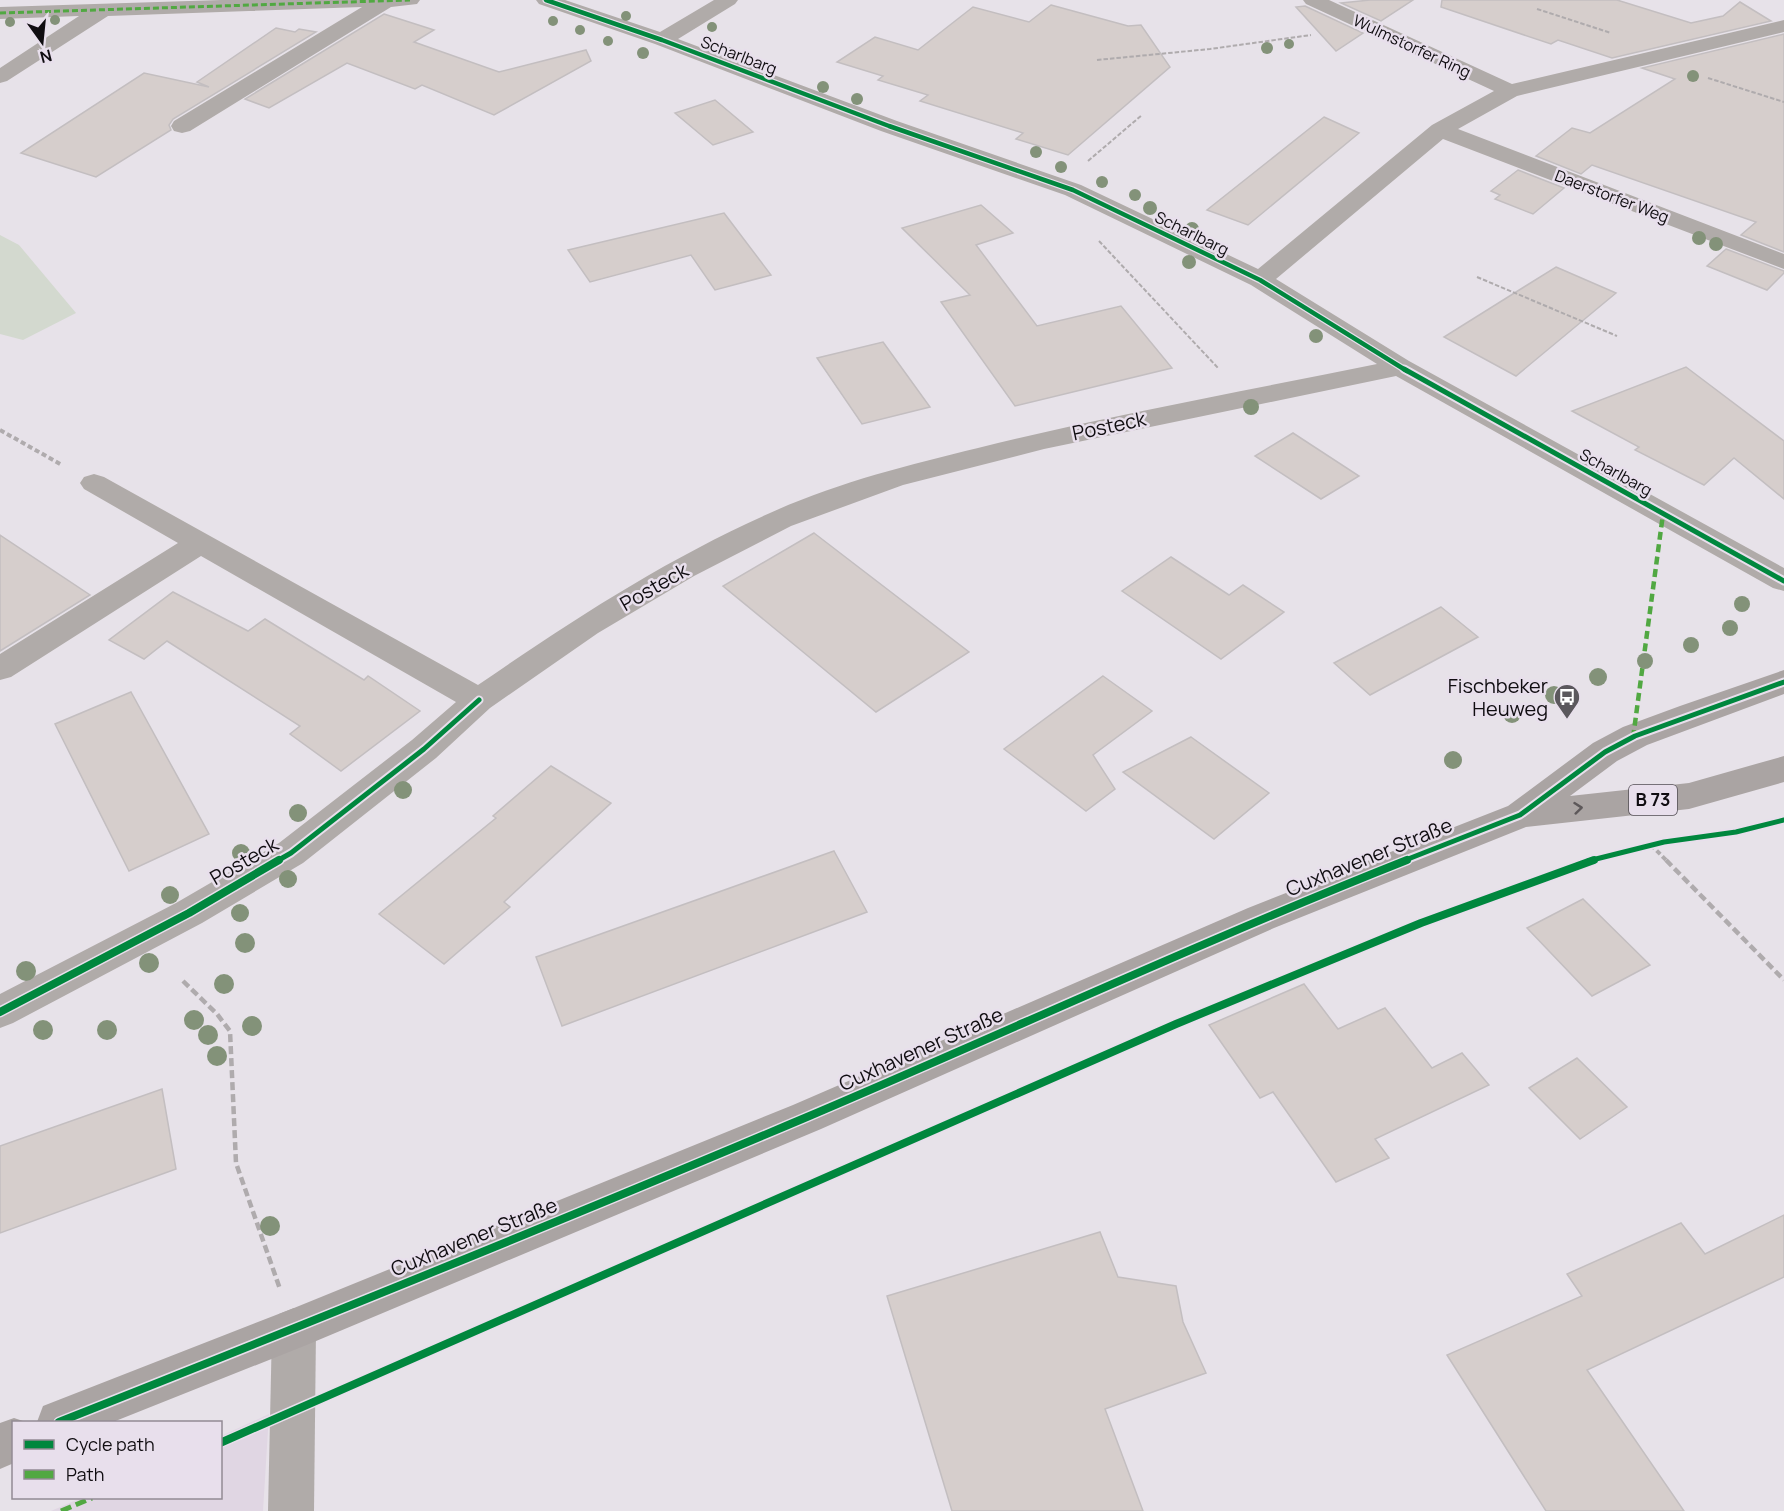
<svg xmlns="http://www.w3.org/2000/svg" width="1784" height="1511" font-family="Manrope,sans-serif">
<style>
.built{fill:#e0d6e3}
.green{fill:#d3d9cf}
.building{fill:#d6cecc;stroke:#c3bec0;stroke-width:1.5}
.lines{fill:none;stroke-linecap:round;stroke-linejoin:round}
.path-far2{stroke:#afabad;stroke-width:2;stroke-dasharray:4.5 2;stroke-linecap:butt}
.path-far1{stroke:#afabad;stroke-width:4;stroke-dasharray:5 3;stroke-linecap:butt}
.path{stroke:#afabad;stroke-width:4.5;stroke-dasharray:8 4;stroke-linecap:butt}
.minor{fill:#b0aba9;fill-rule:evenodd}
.major{fill:#aaa4a3;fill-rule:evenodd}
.quiet-far2{stroke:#51a842;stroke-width:3;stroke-dasharray:6 3;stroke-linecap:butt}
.quiet-far1{stroke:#51a842;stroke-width:4.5;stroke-dasharray:8 4.5;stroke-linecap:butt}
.quiet{stroke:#51a842;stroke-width:5;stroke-dasharray:11 5;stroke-linecap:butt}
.cycleway-far2-casing{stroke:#e8dfec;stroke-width:7}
.cycleway-far1-casing{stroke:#e8dfec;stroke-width:9}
.cycleway-casing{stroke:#e8dfec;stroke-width:11}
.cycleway-far2{stroke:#00873e;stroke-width:4.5}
.cycleway-far1{stroke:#00873e;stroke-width:5}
.cycleway{stroke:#00873e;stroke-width:8}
.tree{fill:#839279}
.oneway{stroke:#5d585a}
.labels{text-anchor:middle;stroke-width:5;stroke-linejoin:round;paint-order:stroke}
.far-street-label{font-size:16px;fill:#100d11;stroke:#e8dfec}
.shield{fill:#e8dfec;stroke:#514c53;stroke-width:1.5}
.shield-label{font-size:18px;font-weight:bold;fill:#100d11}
.street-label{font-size:20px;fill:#100d11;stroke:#e8dfec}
.poi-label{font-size:20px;fill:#100d11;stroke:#e8dfec;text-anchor:end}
</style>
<rect width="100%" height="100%" fill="#e7e2e9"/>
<!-- built -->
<path class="built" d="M 269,1414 L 263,1511 L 51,1511 L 81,1498 L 220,1498 L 221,1436 Z"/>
<!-- green -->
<path class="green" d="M 0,235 L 19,245 L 76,313 L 23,340 L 0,334 Z"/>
<!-- building -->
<g class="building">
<path d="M 1370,0 L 1413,0 L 1381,21 L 1341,3 Z"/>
<path d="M 1442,0 L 1617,0 L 1691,23 L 1723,16 L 1740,2 L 1771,21 L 1612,58 L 1558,40 L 1551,44 L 1441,7 Z"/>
<path d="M 1051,5 L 1128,26 L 1141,25 L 1170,67 L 1068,155 L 1016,139 L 1023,133 L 920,101 L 928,95 L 878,80 L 883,76 L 837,62 L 875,37 L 918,50 L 973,7 L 1029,22 Z"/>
<path d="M 1305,6 L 1363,33 L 1336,51 L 1296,7 Z"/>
<path d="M 384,14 L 434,30 L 414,42 L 499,72 L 586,50 L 591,61 L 494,115 L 422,85 L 415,89 L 347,63 L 269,108 L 245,99 Z"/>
<path d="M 276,28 L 295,32 L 299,29 L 316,32 L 173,119 L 169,125 L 171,130 L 96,177 L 21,153 L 144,73 L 209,87 L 197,82 Z"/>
<path d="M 1784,34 L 1784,252 L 1741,235 L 1756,222 L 1592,165 L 1581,174 L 1536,156 L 1572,128 L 1590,133 L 1675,79 L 1642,68 Z"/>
<path d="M 715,100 L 753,132 L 713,145 L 675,113 Z"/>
<path d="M 1324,117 L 1359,133 L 1248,225 L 1207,210 Z"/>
<path d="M 1518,170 L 1564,188 L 1533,214 L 1495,199 L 1500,195 L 1491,191 Z"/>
<path d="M 981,205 L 1013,233 L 976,245 L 1037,326 L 1121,306 L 1172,368 L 1015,406 L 941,302 L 970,295 L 902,228 Z"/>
<path d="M 724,213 L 771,275 L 715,290 L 691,255 L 590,282 L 568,250 Z"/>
<path d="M 1726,249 L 1784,271 L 1784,273 L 1767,290 L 1707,266 Z"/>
<path d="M 1556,267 L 1616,293 L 1516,376 L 1444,337 Z"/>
<path d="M 883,342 L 930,407 L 862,424 L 817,358 Z"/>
<path d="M 1686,367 L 1784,441 L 1784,499 L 1734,458 L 1704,485 L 1635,450 L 1639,447 L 1572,411 Z"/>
<path d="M 1293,433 L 1359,476 L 1321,499 L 1255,456 Z"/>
<path d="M 814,533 L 969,652 L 876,712 L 723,586 Z"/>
<path d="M 0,535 L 90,595 L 0,651 Z"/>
<path d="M 1171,557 L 1229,595 L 1243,585 L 1284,612 L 1221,659 L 1122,591 Z"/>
<path d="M 173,592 L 248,631 L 265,619 L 364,680 L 368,676 L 420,711 L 341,771 L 290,734 L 300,726 L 167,641 L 144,659 L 109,640 Z"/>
<path d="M 1441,607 L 1478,637 L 1370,695 L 1334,663 Z"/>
<path d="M 1103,676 L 1152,711 L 1093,755 L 1115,789 L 1086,811 L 1004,749 Z"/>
<path d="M 131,692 L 209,834 L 129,871 L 55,724 Z"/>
<path d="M 1191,737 L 1269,793 L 1214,839 L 1123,772 Z"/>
<path d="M 551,766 L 611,803 L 504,902 L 510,907 L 444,964 L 379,914 L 496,818 L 493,816 Z"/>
<path d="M 834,851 L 867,912 L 562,1026 L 536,957 Z"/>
<path d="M 1583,899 L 1650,965 L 1592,996 L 1527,928 Z"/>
<path d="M 1304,984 L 1338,1029 L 1385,1008 L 1432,1068 L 1462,1053 L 1489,1085 L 1375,1139 L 1389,1158 L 1336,1182 L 1273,1092 L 1260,1098 L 1209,1025 Z"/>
<path d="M 1577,1058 L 1627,1107 L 1580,1139 L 1529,1088 Z"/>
<path d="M 162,1089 L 176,1169 L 0,1233 L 0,1146 Z"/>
<path d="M 1784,1215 L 1784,1277 L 1587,1370 L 1684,1511 L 1546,1511 L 1447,1355 L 1582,1296 L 1567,1274 L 1681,1223 L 1705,1254 Z"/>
<path d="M 1100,1232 L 1118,1277 L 1176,1286 L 1183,1322 L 1206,1373 L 1105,1409 L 1143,1511 L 952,1511 L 887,1296 Z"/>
</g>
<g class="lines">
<!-- path-far2 -->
<g class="path-far2">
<path d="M 1537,9 L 1611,33"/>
<path d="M 1097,60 L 1210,49 L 1311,35"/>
<path d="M 1708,78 L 1784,102"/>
<path d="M 1088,161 L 1142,115"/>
<path d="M 1099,241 L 1219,369"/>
<path d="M 1477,277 L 1617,336"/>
</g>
<!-- path-far1 -->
<g class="path-far1">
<path d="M 0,430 L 62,465"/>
<path d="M 1651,845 L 1667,861"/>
</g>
<!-- path -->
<g class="path">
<path d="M 1666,860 L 1784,980"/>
<path d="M 183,981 L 217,1014 L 230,1031 L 236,1163 L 280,1289"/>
</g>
<!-- minor -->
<g class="minor">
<path d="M 221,0 L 420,0 L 417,4 L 391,7 L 190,131 L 182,133 L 174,131 L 171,126 L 174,121 L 362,7 L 108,16 L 7,81 L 0,83 L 0,68 L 79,16 L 0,19 L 0,7 Z"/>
<path d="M 536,0 L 565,0 L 660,32 L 714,0 L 738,0 L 735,4 L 678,39 L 897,121 L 1081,185 L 1258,269 L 1432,125 L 1494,91 L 1306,4 L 1303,0 L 1329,0 L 1512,84 L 1784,20 L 1784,32 L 1517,96 L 1458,129 L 1784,254 L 1784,269 L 1443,139 L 1276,279 L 1409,361 L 1784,568 L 1784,591 L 1773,588 L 1396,376 L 1044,449 L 903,485 L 791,526 L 694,576 L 598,633 L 490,708 L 436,758 L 303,863 L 202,923 L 13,1023 L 0,1028 L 0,994 L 176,903 L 279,843 L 412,740 L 456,702 L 201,556 L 11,677 L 0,680 L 0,654 L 178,543 L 84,489 L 80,483 L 84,477 L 94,474 L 104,477 L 478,685 C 571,621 666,559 770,513 C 836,483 908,465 978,448 C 1110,415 1244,391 1377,364 L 1251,285 L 1065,195 L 881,131 L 655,44 L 539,4 Z"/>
<path d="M 294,1308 L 309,1314 L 316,1329 L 314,1511 L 268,1511 L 272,1329 L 279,1314 Z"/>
</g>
<!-- major -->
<g class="major">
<path d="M 1784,670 L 1784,694 L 1647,745 L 1617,761 L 1570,796 L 1689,783 L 1784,756 L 1784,782 L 1689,809 L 1526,827 L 1274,928 L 821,1129 L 309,1344 L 113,1422 L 37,1422 L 43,1406 L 294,1308 L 793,1105 L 1248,908 L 1508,806 L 1593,743 L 1623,727 L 1680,706 Z"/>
<path d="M 14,1418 L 26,1422 L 14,1422 L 14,1463 L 0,1469 L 0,1423 Z"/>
</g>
<!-- quiet-far2 -->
<path class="quiet-far2" d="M 0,13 L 410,0"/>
<!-- quiet-far1 -->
<path class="quiet-far1" d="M 1633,738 L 1663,514"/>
<!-- quiet -->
<path class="quiet" d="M 61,1511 L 92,1498"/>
<!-- cycleway-far2 casing -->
<g class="cycleway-far2-casing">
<path id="cycleway-far2" d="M 546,0 L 662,40 L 889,126 L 1073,190 L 1260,280 L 1407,371"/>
</g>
<!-- cycleway-far1 casing -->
<g class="cycleway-far1-casing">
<g id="cycleway-far1">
<path d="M 1404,369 L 1784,581"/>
<path d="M 277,861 L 291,853 L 424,749 L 479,700"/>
<path d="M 1403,861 L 1520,815 L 1605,752 L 1635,736 L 1784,682"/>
<path d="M 1588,861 L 1664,842 L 1736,832 L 1784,820"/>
</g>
</g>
<!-- cycleway casing -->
<g class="cycleway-casing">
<g id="cycleway">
<path d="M 0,1012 L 189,913 L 279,860"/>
<path d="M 59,1422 C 309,1323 559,1222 807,1117 C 1007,1032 1205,940 1407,860"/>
<path d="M 220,1443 L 1176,1024 L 1421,923 L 1594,860"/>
</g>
</g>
<!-- cycleway-far2 -->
<use href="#cycleway-far2" class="cycleway-far2"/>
<!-- cycleway-far1 -->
<use href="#cycleway-far1" class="cycleway-far1"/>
<!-- cycleway -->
<use href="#cycleway" class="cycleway"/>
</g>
<!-- trees -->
<g class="tree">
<circle cx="626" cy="16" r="5"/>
<circle cx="55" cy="20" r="5"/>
<circle cx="553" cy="21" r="5"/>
<circle cx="10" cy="22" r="5"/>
<circle cx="712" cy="27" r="5"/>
<circle cx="580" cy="30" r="5"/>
<circle cx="608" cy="41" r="5"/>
<circle cx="1289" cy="44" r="5"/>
<circle cx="1267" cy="48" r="6"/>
<circle cx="643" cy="53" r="6"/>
<circle cx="729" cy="53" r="6"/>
<circle cx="1693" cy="76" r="6"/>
<circle cx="823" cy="87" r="6"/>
<circle cx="857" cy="99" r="6"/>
<circle cx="1036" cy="152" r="6"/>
<circle cx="1061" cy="167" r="6"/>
<circle cx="1102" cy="182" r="6"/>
<circle cx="1135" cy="195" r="6"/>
<circle cx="1150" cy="208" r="7"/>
<circle cx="1192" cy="229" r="7"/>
<circle cx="1699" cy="238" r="7"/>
<circle cx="1716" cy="244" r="7"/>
<circle cx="1189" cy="262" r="7"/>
<circle cx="1316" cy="336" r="7"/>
<circle cx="1251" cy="407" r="8"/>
<circle cx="1742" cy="604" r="8"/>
<circle cx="1730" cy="628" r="8"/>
<circle cx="1691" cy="645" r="8"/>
<circle cx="1645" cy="661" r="8"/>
<circle cx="1598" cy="677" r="9"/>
<circle cx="1554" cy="695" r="9"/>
<circle cx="1512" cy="714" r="9"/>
<circle cx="1453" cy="760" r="9"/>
<circle cx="403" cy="790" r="9"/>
<circle cx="298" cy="813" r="9"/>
<circle cx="241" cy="853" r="9"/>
<circle cx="288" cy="879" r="9"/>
<circle cx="170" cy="895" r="9"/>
<circle cx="240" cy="913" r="9"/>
<circle cx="245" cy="943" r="10"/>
<circle cx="149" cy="963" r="10"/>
<circle cx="26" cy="971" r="10"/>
<circle cx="224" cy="984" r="10"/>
<circle cx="194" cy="1020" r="10"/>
<circle cx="252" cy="1026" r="10"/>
<circle cx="43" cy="1030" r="10"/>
<circle cx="107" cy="1030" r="10"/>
<circle cx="208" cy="1035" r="10"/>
<circle cx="217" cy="1056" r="10"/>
<circle cx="270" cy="1226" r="10"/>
</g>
<!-- one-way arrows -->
<defs><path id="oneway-chevron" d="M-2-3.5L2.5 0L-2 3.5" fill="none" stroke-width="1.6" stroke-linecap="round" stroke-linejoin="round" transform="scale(1.5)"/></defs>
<use class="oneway" href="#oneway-chevron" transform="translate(1578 808) rotate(-6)"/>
<!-- icons -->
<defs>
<g id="bus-pin" transform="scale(1.35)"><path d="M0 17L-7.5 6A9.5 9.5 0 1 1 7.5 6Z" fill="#5b585d" stroke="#e8dfec"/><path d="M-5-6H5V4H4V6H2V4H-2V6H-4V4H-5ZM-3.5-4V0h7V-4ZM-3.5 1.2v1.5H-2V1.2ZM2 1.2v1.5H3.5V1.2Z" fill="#fff"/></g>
</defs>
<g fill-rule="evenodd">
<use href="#bus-pin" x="1567" y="697"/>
</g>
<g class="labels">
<!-- far-street labels -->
<g class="far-street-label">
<text transform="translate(1412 46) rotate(25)" y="6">Wulmstorfer Ring</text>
<text transform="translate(739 55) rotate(21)" y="6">Scharlbarg</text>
<text transform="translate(1612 196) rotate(21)" y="6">Daerstorfer Weg</text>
<text transform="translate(1192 233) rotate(26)" y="6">Scharlbarg</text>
<text transform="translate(1616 472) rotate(29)" y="6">Scharlbarg</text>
</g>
<!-- shield labels -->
<rect class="shield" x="1629" y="785" width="48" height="30" rx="4.5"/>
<g class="shield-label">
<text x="1653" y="806">B 73</text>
</g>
<!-- street labels -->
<g class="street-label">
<text transform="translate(1109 426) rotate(-12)" y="7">Posteck</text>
<text transform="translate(654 587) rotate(-30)" y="7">Posteck</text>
<text transform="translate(1369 857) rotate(-22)" y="7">Cuxhavener Straße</text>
<text transform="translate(244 861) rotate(-30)" y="7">Posteck</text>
<text transform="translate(921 1049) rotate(-24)" y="7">Cuxhavener Straße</text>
<text transform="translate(474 1237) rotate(-22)" y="7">Cuxhavener Straße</text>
</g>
<!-- poi labels -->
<g class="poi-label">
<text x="1548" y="693">Fischbeker<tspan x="1548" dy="23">Heuweg</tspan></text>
</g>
</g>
<!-- legend -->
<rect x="12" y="1421" width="210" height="78" fill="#e8dfec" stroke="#928b94" stroke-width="1.5"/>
<rect x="24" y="1440" width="30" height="9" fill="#00873e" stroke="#928b94" stroke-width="1.5"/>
<text x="66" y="1451" font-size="18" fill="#100d11">Cycle path</text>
<rect x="24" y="1470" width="30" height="9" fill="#51a842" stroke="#928b94" stroke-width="1.5"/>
<text x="66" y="1481" font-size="18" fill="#100d11">Path</text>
<!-- north arrow -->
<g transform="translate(42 42) rotate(165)" stroke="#e8dfec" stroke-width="4.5" paint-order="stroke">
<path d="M0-4.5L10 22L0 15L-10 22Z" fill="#100d11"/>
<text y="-9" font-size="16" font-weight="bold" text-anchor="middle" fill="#100d11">N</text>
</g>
</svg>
